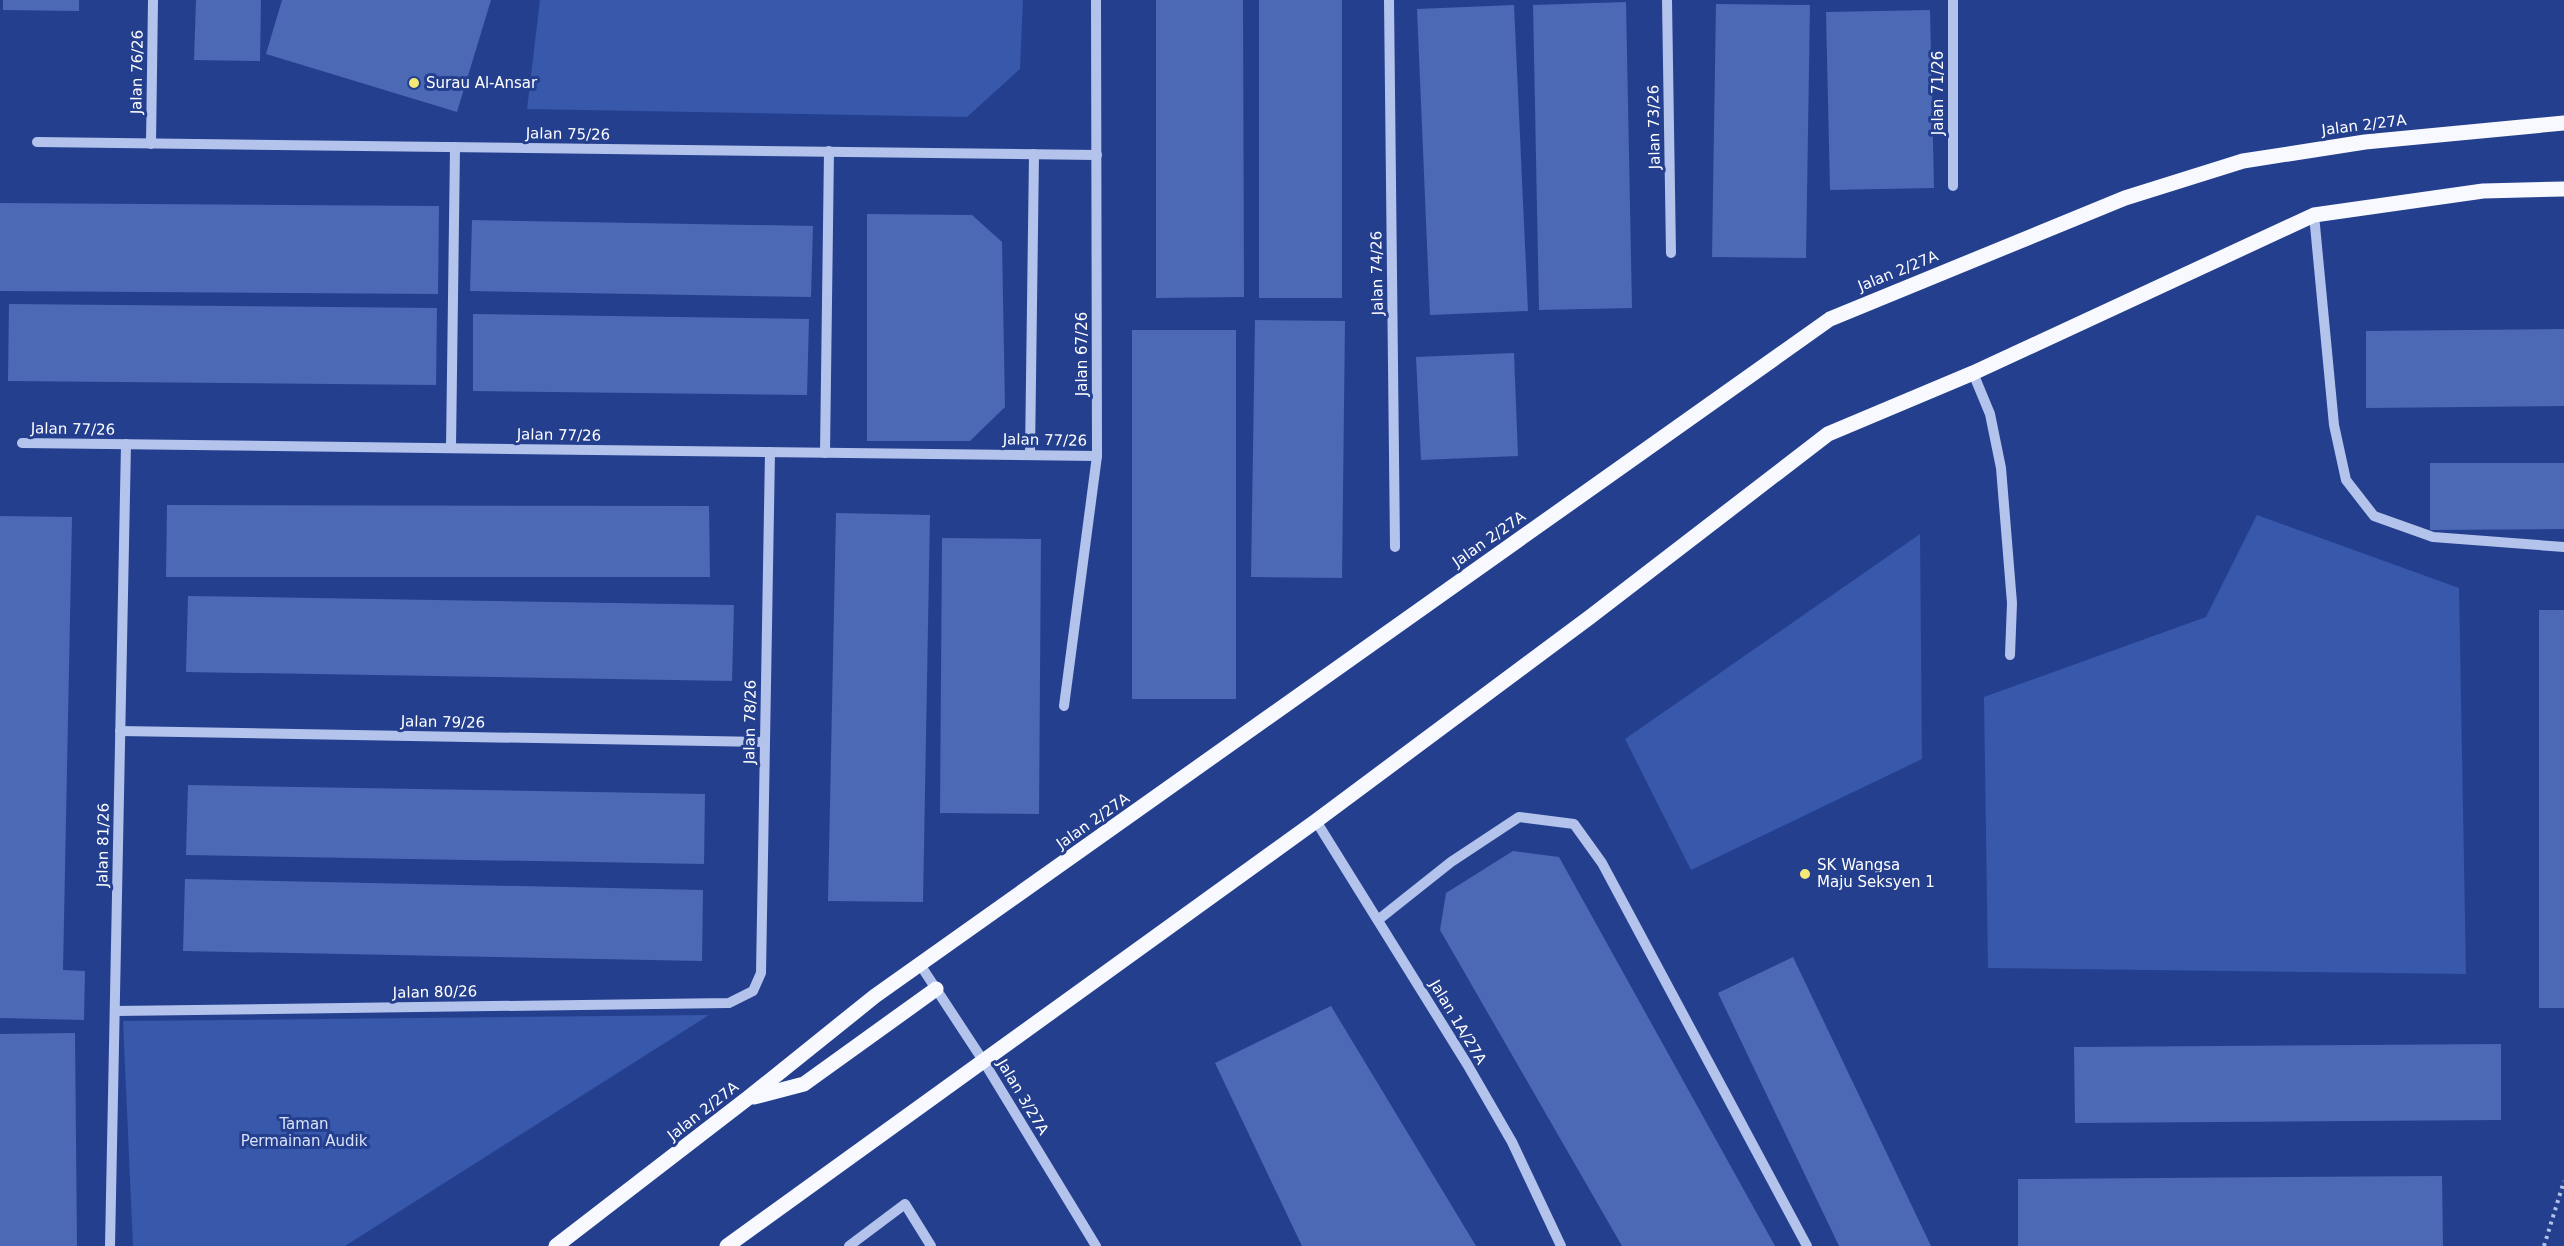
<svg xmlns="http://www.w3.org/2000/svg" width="2564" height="1246" font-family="'DejaVu Sans',sans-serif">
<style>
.green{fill:#3858ab}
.building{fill:#4c69b5}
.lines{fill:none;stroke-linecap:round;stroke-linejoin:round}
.path{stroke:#b3c3eb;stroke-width:4;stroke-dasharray:3 4.5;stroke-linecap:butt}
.minor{stroke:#b3c3eb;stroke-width:10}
.major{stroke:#f8f9ff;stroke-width:15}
.poi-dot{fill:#f6e877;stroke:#243f8e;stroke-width:2}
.labels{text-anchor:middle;stroke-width:6;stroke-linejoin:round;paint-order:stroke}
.street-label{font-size:15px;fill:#fff;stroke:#243f8e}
.poi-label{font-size:15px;fill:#fff;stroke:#243f8e;text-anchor:start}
.park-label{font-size:15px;fill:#d8e1f8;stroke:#243f8e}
</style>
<rect width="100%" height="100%" fill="#243f8e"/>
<!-- green -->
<g class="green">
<path d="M 540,0 L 1023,0 L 1020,69 L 967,117 L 527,109 Z"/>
<path d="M 2257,515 L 2459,588 L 2466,974 L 1988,968 L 1984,697 L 2206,617 Z"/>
<path d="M 1920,534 L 1922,759 L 1691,870 L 1625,739 Z"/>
<path d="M 709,1015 L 345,1246 L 133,1246 L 123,1021 Z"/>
</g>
<!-- building -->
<g class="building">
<path d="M 3,0 L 79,0 L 79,11 L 3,10 Z"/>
<path d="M 196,0 L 261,0 L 260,61 L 194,60 Z"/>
<path d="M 282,0 L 491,0 L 457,112 L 266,54 Z"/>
<path d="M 1156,0 L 1243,0 L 1244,297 L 1156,298 Z"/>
<rect x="1259" y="0" width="83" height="298"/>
<path d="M 1626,2 L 1632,308 L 1539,310 L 1533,5 Z"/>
<path d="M 1716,4 L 1810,5 L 1806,258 L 1712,257 Z"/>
<path d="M 1514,5 L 1528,311 L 1430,315 L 1417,9 Z"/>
<path d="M 1930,10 L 1934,188 L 1830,190 L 1826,12 Z"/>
<path d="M 0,203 L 439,206 L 438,294 L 0,291 Z"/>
<path d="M 867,214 L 972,215 L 1002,242 L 1005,407 L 970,441 L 867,441 Z"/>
<path d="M 472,220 L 813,226 L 811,297 L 470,291 Z"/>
<path d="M 9,304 L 437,308 L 436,385 L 8,381 Z"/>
<path d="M 473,314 L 809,319 L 807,395 L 473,391 Z"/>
<path d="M 1255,320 L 1345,321 L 1342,578 L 1251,577 Z"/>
<path d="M 2564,329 L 2564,406 L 2366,408 L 2366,331 Z"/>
<rect x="1132" y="330" width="104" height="369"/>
<path d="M 1514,353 L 1518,456 L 1421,460 L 1416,357 Z"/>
<path d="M 2430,463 L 2564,463 L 2564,529 L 2430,530 Z"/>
<path d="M 167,505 L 709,506 L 710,577 L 166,577 Z"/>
<path d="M 836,513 L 930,515 L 923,902 L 828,901 Z"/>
<path d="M 0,516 L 72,517 L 63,970 L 85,971 L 84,1020 L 0,1018 Z"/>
<path d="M 942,538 L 1041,539 L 1039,814 L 940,813 Z"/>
<path d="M 188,596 L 734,605 L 732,681 L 186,672 Z"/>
<rect x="2539" y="610" width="25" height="398"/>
<path d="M 188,785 L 705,794 L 704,864 L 186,855 Z"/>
<path d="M 1513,851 L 1559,857 L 1775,1246 L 1622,1246 L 1440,930 L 1446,893 Z"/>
<path d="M 185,879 L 703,890 L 702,961 L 183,951 Z"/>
<path d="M 1793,957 L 1931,1246 L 1839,1246 L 1718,993 Z"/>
<path d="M 1331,1006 L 1476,1246 L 1302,1246 L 1215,1063 Z"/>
<path d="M 75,1033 L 77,1246 L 0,1246 L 0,1034 Z"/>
<path d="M 2501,1044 L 2501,1120 L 2075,1123 L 2074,1047 Z"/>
<path d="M 2442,1176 L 2443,1246 L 2018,1246 L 2018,1179 Z"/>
</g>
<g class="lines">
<!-- path -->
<path class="path" d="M 2544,1246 L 2564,1181"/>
<!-- minor -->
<g class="minor">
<path d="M 1389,0 L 1395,547"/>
<path d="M 1667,0 L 1671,253"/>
<path d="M 37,142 L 1097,155"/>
<path d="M 151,144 L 153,0"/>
<path d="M 1953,186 L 1953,0"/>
<path d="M 2314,215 L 2334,425 L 2346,480 L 2374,516 L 2433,537 L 2564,547"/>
<path d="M 1973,373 L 1990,414 L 2001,468 L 2012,603 L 2010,655"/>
<path d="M 22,443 L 1097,456"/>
<path d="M 451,448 L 455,147"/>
<path d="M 825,453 L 829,151"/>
<path d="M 1030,455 L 1034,154"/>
<path d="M 1064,706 L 1097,456 L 1096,0"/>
<path d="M 120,731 L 765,742"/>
<path d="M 1316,821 L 1467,1064 L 1512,1142 L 1561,1246"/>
<path d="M 1378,920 L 1451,862 L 1519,817 L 1574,824 L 1602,863 L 1807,1246"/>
<path d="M 921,966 L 984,1062 L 1096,1246"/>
<path d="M 115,1011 L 729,1003 L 753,991 L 761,973 L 770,452"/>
<path d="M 110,1246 L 126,444"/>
<path d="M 849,1246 L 905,1204 L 931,1246"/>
</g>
<!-- major -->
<g class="major">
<path d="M 754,1097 L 804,1084 L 936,989"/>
<path d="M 556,1246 L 748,1098 L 875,996 L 1830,319 L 2125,198 L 2243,161 L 2365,142 L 2564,123"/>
<path d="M 727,1246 L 1316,821 L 1590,617 L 1828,434 L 1973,373 L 2314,215 L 2483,191 L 2564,189"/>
</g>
</g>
<!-- markers -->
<g class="poi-dot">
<circle cx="414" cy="83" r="6"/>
<circle cx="1805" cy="874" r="6"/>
</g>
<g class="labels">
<!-- street labels -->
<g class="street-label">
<text transform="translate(137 72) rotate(-89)" y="5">Jalan 76/26</text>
<text transform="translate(1938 93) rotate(-90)" y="5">Jalan 71/26</text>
<text transform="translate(2364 125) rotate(-7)" y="5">Jalan 2/27A</text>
<text transform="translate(1654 127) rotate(-91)" y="5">Jalan 73/26</text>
<text transform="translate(568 134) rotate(1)" y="5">Jalan 75/26</text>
<text transform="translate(1898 271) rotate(-22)" y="5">Jalan 2/27A</text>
<text transform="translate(1377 273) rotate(-91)" y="5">Jalan 74/26</text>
<text transform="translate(1082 354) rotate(-90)" y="5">Jalan 67/26</text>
<text transform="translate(73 429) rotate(1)" y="5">Jalan 77/26</text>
<text transform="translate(559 435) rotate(1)" y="5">Jalan 77/26</text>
<text transform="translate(1045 440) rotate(1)" y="5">Jalan 77/26</text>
<text transform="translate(1489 539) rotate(-35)" y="5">Jalan 2/27A</text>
<text transform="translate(443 722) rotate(1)" y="5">Jalan 79/26</text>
<text transform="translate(750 722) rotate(-89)" y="5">Jalan 78/26</text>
<text transform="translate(1093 821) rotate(-35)" y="5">Jalan 2/27A</text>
<text transform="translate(103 845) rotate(-89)" y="5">Jalan 81/26</text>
<text transform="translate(435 992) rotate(-1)" y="5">Jalan 80/26</text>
<text transform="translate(1458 1022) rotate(59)" y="5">Jalan 1A/27A</text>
<text transform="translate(1023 1097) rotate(59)" y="5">Jalan 3/27A</text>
<text transform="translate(703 1111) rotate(-38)" y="5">Jalan 2/27A</text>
</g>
<!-- poi labels -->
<g class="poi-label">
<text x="426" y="88">Surau Al-Ansar</text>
<text x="1817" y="870">SK Wangsa<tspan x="1817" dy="17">Maju Seksyen 1</tspan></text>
</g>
<!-- park labels -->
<g class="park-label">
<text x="304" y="1129">Taman<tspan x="304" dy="17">Permainan Audik</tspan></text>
</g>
</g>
</svg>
